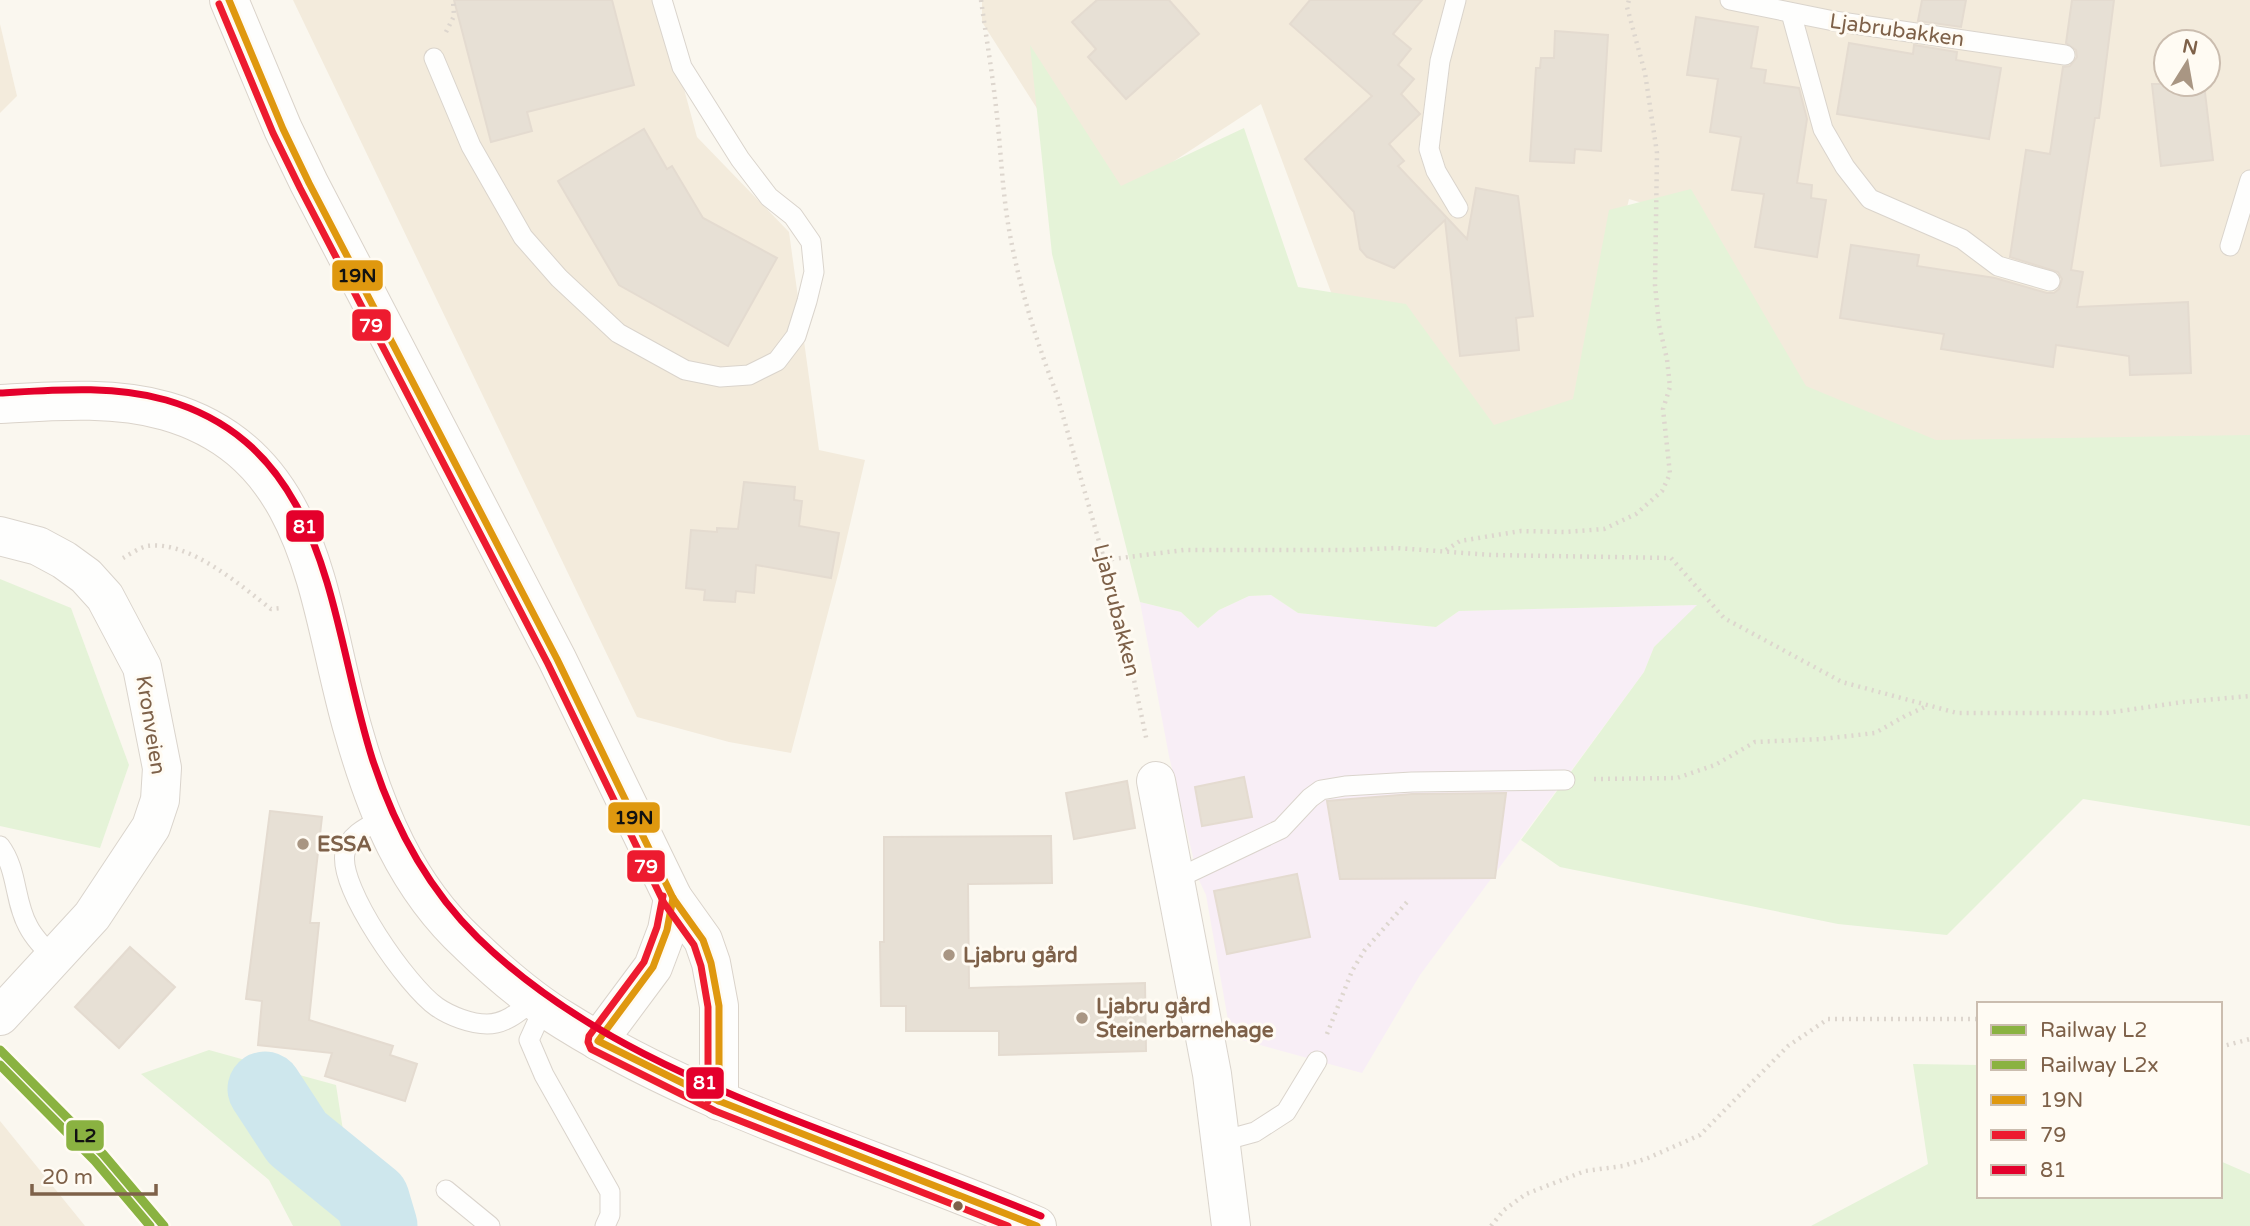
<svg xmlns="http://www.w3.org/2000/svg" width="2250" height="1226" font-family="'Varela Round',sans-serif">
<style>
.residential{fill:#f3ebdc;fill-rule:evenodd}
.education{fill:#f8eef6}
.green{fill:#e5f3d8}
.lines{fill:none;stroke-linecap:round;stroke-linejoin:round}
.river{stroke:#cee7ed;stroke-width:75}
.building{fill:#e7e0d5;stroke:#e4dbd0;stroke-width:2}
.lane-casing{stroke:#dad4cc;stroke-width:21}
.street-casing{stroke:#dad4cc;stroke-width:40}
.secondary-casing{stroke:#dad3ca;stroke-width:40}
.path{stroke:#ddd6ce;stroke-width:4.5;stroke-dasharray:2 5;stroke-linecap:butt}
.lane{stroke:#fefefd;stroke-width:19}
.street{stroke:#fefefd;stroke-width:38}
.secondary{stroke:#fefefd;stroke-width:38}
.bus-1-casing{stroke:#fffbf3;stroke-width:12}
.bus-2-casing{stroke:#fffbf3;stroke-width:12}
.bus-3-casing{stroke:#fffbf3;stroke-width:12}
.bus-1{stroke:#df980f;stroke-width:7}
.bus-2{stroke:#ed1b2f;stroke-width:7}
.bus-3{stroke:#e4002b;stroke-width:7}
.rail-1-casing{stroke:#fffbf3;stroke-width:14}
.rail-2-casing{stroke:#fffbf3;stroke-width:14}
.rail-1{stroke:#8ab241;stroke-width:9}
.rail-2{stroke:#8ab241;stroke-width:9}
.poi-dot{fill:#a99683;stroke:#fffbf3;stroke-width:2.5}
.bus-dot{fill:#7e6149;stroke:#fffbf3;stroke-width:2.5}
.labels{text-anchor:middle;stroke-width:6;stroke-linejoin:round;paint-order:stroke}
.street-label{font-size:21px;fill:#7e6149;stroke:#fffbf3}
.poi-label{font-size:21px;font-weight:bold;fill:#7e6149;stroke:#fffbf3;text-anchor:start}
.line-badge{stroke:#fffbf3;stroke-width:2.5}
.badge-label{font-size:19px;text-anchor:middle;font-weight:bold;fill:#fff}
.pale-badge-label{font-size:19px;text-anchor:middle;font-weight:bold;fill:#111}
</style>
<rect width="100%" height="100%" fill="#faf7ef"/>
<!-- residential -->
<g class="residential">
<path d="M 293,0 L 660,0 L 697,137 L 789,232 L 819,450 L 865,460 L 840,567 L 791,753 L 729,742 L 637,717 Z"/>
<path d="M 982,0 L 2250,0 L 2250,497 L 1798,417 L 1669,211 L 1629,199 L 1574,431 L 1488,451 L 1357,362 L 1261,104 L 1101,209 L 982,22 ZM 2166,42 L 2208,42 L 2208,84 L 2166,84 Z"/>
<path d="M 0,24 L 17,96 L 0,113 Z"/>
<path d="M 0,1121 L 85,1226 L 0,1226 Z"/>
</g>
<!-- education -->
<path class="education" d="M 1271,595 L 1298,613 L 1436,627 L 1459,611 L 1698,605 L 1654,647 L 1644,672 L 1420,975 L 1362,1073 L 1231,1037 L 1206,895 L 1198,878 L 1169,756 L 1140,602 L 1181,612 L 1198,628 L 1219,610 L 1249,596 Z"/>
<!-- green -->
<g class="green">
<path d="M 1030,45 L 1121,186 L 1244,128 L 1298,287 L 1406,304 L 1494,425 L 1573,399 L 1609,210 L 1691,189 L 1806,386 L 1936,440 L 2250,435 L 2250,826 L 2083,799 L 1947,935 L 1838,924 L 1560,867 L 1521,840 L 1644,672 L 1654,647 L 1697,605 L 1459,611 L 1436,627 L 1298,613 L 1271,595 L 1249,596 L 1219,610 L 1198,628 L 1181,612 L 1140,602 L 1052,254 Z"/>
<path d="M 0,579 L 71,608 L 129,765 L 100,848 L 0,826 Z"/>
<path d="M 209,1050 L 336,1085 L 357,1220 L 370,1226 L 293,1226 L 269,1180 L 141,1074 Z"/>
<path d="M 1913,1064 L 1979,1065 L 1979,1196 L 2220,1196 L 2220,1161 L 2250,1174 L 2250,1226 L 1811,1226 L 1928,1164 Z"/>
</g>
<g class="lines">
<!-- river -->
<path class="river" d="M 265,1089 L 297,1138 L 372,1199 L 380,1226"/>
</g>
<!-- building -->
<g class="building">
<path d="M 454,0 L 612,0 L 634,85 L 527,112 L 532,131 L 491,142 Z"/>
<path d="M 1097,0 L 1169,0 L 1199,34 L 1126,99 L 1088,57 L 1096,49 L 1072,22 Z"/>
<path d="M 1310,0 L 1422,0 L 1393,34 L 1411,49 L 1398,65 L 1414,79 L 1401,94 L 1420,114 L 1389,144 L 1404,161 L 1398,166 L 1467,239 L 1476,188 L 1518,196 L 1533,316 L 1516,318 L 1519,350 L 1460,356 L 1445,220 L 1394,268 L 1367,257 L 1360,249 L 1354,212 L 1305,159 L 1372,96 L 1290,24 Z"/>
<path d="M 1922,0 L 1966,0 L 1961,27 L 1918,21 Z"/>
<path d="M 2072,0 L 2114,0 L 2099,118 L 2095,118 L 2071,270 L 2083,272 L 2077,307 L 2188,302 L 2191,373 L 2130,375 L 2129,356 L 2056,345 L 2053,367 L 1941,349 L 1944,334 L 1840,318 L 1851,245 L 1919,255 L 1917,266 L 1995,278 L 2047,293 L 2054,293 L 2059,289 L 2062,279 L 2058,272 L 2010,257 L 2026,150 L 2050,154 L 2063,67 L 2070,66 L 2077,57 L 2076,50 L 2066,43 Z"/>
<path d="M 1696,17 L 1758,27 L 1751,68 L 1766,70 L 1764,83 L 1799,88 L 1807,119 L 1797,183 L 1812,185 L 1811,198 L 1826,200 L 1817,257 L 1755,247 L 1764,194 L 1732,190 L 1741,137 L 1710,132 L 1718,79 L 1687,75 Z"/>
<path d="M 1555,31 L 1608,35 L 1601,151 L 1575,149 L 1574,163 L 1530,161 L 1536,68 L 1540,68 L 1541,58 L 1554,58 Z"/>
<path d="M 1849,43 L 1913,54 L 1914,45 L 1957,52 L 1956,60 L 2001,68 L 1989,139 L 1837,114 Z"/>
<path d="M 2152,84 L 2204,84 L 2213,160 L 2161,166 Z"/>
<path d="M 644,129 L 667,169 L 672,166 L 703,218 L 777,258 L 728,346 L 619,285 L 558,181 Z"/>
<path d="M 744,482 L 795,487 L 794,500 L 802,501 L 799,526 L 839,533 L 831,578 L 756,565 L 754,593 L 736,591 L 735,602 L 704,600 L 705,590 L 686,588 L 691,530 L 717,532 L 717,528 L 738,529 Z"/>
<path d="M 1244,777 L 1252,817 L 1202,826 L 1195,787 Z"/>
<path d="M 1127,781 L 1135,828 L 1074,839 L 1066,793 Z"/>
<path d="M 1506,793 L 1495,878 L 1340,879 L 1327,801 L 1412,794 Z"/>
<path d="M 270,811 L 322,817 L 310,923 L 319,923 L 309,1020 L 393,1046 L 390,1055 L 417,1064 L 405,1101 L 325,1076 L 332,1053 L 258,1045 L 262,1001 L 246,999 Z"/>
<path d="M 1051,836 L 1052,883 L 968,884 L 969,988 L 1145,983 L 1146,1051 L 999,1055 L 999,1031 L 906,1031 L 906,1006 L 881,1006 L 880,942 L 884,942 L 884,837 Z"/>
<path d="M 1297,874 L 1310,937 L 1227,954 L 1214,891 Z"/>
<path d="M 130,947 L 175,987 L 119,1048 L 75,1007 Z"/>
</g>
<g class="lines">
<!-- lane casing -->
<g class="lane-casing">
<g id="lane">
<path d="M 1456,0 L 1440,61 L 1429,149 L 1436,171 L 1458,208"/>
<path d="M 1730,0 L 1834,21 L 2065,55"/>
<path d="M 1791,13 L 1823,129 L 1845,167 L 1870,199 L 1962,239 L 1998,266 L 2050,281"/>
<path d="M 434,58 L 471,146 L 523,237 L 559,278 L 618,333 L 685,370 L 720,377 L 749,375 L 777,361 L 796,336 L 807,301 L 814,272 L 811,242 L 793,216 L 769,197 L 740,159 L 682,67 L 662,0"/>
<path d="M 2230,246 L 2250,180"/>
<path d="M 384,818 C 369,826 349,834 345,853 C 338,888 408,987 437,1007 C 450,1016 471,1024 487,1024 C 506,1024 520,1011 534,1000"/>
<path d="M 0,846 C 18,870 14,901 28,926 C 34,938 44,948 53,957"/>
<path d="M 1176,879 L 1281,829 L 1310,798 L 1321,790 L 1345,786 L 1412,782 L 1565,780"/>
<path d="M 544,1007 L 529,1040 L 544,1075 L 610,1192 L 610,1215 L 605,1226"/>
<path d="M 1222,1141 L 1255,1132 L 1286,1112 L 1317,1061"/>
<path d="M 446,1190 L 490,1226"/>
</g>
</g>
<!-- street casing -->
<g class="street-casing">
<g id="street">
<path d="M 0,536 L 38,546 L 64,560 L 86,576 L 105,597 L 142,667 L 162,768 L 160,800 L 151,827 L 92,916 L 0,1016"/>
<path d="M 1156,781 L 1212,1074 L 1231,1226"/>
</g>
</g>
<!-- secondary casing -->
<g class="secondary-casing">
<g id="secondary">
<path d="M 229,0 L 283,129 L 309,183 L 557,659 L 673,898 L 703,940 L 711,963 L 719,1006 L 719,1101"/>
<path d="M 0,404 C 54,401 113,396 166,411 C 316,454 317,606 353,730 C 376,811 406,886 469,944 C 498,972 530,1000 565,1021 C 711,1112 880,1158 1037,1226"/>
<path d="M 598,1041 L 653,967 L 667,930 L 673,898"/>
</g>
</g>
<!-- path -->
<g class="path">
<path d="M 981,0 C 986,36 992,71 996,107 C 1001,149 1002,192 1010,235 C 1020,289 1037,343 1057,395 L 1121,618 L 1147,742"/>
<path d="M 446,32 L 454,16 L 453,0"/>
<path d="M 1446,550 L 1460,541 L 1521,531 L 1565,532 L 1604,529 L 1636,514 L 1662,491 L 1670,474 L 1663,409 L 1670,387 L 1667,359 L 1659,325 L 1655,285 L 1657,153 L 1645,73 L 1627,7 L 1629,0"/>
<path d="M 123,558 C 130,554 139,548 147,546 C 189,540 240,585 271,609 L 281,608"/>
<path d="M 1105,560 L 1184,550 L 1350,550 L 1396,548 L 1492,555 L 1671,558 L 1724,618 L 1842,682 L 1957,713 L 2106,713 L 2183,702 L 2250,696"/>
<path d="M 1594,779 L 1677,778 L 1715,765 L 1755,742 L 1822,739 L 1875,733 L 1905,716 L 1927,706"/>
<path d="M 1327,1034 L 1352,971 L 1364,951 L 1407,902"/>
<path d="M 2220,1047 L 2250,1039"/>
<path d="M 1491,1226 L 1504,1210 L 1526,1194 L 1585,1171 L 1623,1166 L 1648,1158 L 1700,1135 L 1788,1046 L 1828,1019 L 1979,1019"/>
</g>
<!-- lane -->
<use href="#lane" class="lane"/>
<!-- street -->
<use href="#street" class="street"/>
<!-- secondary -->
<use href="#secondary" class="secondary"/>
<!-- bus-1 casing -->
<g class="bus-1-casing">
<g id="bus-1">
<path d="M 229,0 L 283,129 L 309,183 L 557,659 L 673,898 L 703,940 L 711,963 L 719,1006 L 719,1101"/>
<path d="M 673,898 L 667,930 L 653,967 L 598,1041 L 719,1101 L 1037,1226"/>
</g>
</g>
<!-- bus-2 casing -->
<g class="bus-2-casing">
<g id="bus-2">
<path d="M 219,4 L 273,133 L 300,188 L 548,664 L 664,903 L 694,945 L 701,966 L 708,1007 L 708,1101"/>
<path d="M 663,896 L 657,927 L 644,962 L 589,1036 L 588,1042 L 591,1049 L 715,1111 L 1008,1226"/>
</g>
</g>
<!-- bus-3 casing -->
<g class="bus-3-casing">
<path id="bus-3" d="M 0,393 C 55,390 113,385 166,400 C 331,448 329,622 372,758 C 394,826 426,887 478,938 C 575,1033 705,1086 831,1134 C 901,1161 972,1188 1041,1216"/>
</g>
<!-- bus-1 -->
<use href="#bus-1" class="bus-1"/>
<!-- bus-2 -->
<use href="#bus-2" class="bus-2"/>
<!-- bus-3 -->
<use href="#bus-3" class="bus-3"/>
<!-- rail-1 casing -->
<g class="rail-1-casing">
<path id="rail-1" d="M 0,1050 L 103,1154 L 164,1226"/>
</g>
<!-- rail-2 casing -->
<g class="rail-2-casing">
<path id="rail-2" d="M 0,1065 L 95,1161 L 150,1226"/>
</g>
<!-- rail-1 -->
<use href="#rail-1" class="rail-1"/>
<!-- rail-2 -->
<use href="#rail-2" class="rail-2"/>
</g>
<!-- markers -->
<g class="poi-dot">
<circle cx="303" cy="844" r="7"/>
<circle cx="949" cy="955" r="7"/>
<circle cx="1082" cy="1018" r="7"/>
</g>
<circle class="bus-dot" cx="958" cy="1206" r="6"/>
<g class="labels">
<!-- street labels -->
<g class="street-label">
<text transform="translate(1897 30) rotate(8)" y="7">Ljabrubakken</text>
<text transform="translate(1117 610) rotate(76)" y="7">Ljabrubakken</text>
<text transform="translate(151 725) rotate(81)" y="7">Kronveien</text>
</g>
<!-- poi labels -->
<g class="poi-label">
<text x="317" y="851">ESSA</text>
<text x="963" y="962">Ljabru gård</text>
<text x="1096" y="1013">Ljabru gård<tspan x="1096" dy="24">Steinerbarnehage</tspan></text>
</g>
</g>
<g class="line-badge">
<rect x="331" y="259" width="53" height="33" rx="7" fill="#df980f"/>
<rect x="351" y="308" width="41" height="34" rx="7" fill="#ed1b2f"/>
<rect x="285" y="509" width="40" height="34" rx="7" fill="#e4002b"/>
<rect x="607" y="801" width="54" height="33" rx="7" fill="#df980f"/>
<rect x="626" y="849" width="40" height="34" rx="7" fill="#ed1b2f"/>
<rect x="685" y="1066" width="40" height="34" rx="7" fill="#e4002b"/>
<rect x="65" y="1119" width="40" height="33" rx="7" fill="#8ab241"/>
</g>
<g class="badge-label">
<text x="371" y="332">79</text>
<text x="305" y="533">81</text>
<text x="646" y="873">79</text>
<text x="705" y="1089">81</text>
</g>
<g class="pale-badge-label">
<text x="357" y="282">19N</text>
<text x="634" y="824">19N</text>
<text x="85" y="1142">L2</text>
</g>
<!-- legend -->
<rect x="1977" y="1002" width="245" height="196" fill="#fffbf3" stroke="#cbbdaf" stroke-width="2"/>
<rect x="1991" y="1025" width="35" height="10" fill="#8ab241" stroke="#cbbdaf" stroke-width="2"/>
<text x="2040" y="1037" font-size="21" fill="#7e6149">Railway L2</text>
<rect x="1991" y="1060" width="35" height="10" fill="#8ab241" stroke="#cbbdaf" stroke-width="2"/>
<text x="2040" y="1072" font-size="21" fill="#7e6149">Railway L2x</text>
<rect x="1991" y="1095" width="35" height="10" fill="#df980f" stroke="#cbbdaf" stroke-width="2"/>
<text x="2040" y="1107" font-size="21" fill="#7e6149">19N</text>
<rect x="1991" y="1130" width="35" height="10" fill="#ed1b2f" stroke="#cbbdaf" stroke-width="2"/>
<text x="2040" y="1142" font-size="21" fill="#7e6149">79</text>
<rect x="1991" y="1165" width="35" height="10" fill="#e4002b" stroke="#cbbdaf" stroke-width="2"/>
<text x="2040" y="1177" font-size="21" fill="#7e6149">81</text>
<!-- north arrow -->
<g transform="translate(2187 63) rotate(11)"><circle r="33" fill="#fffbf3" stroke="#cbbdaf" stroke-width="2"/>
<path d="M0-5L12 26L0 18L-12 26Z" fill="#a99683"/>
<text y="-10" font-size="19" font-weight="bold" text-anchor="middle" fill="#7e6149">N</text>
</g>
<!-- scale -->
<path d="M32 1184v10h124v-10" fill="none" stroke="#7e6149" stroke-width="3.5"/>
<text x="42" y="1184" font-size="21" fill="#7e6149" stroke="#fffbf3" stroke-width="5" paint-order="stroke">20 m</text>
</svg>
